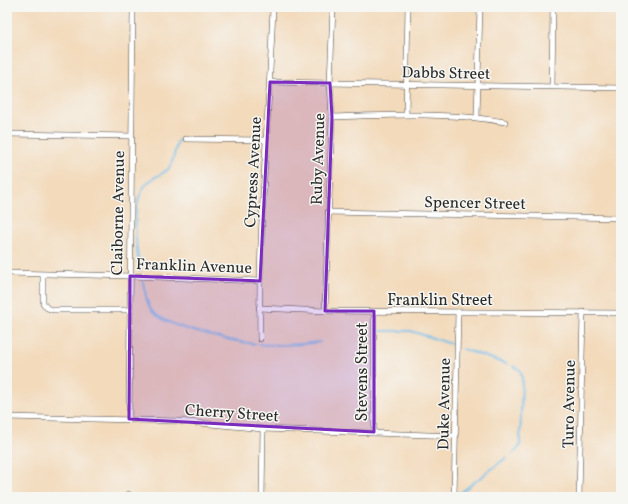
<svg xmlns="http://www.w3.org/2000/svg" width="628" height="504" font-family="Vollkorn,serif">
<style>
.lines{fill:none;stroke-linecap:round;stroke-linejoin:round}
.stream{stroke:#6fbde9;stroke-width:2}
.street-casing{stroke:#494541;stroke-width:6}
.street{stroke:#fff;stroke-width:5}
.marked{fill:#7b2cbf;fill-opacity:0.2;stroke:#7b2cbf;stroke-width:3;stroke-linejoin:round}
.labels{text-anchor:middle;stroke-width:3;stroke-linejoin:round;paint-order:stroke}
.street-label{font-size:16px;fill:#2b2b2b;stroke:#f6f6f2}
</style>
<rect width="100%" height="100%" fill="#f6f6f2"/>
<filter id="ink" filterUnits="userSpaceOnUse"><feTurbulence type="fractalNoise" baseFrequency=".025" numOctaves="2"/><feDisplacementMap in="SourceGraphic" scale="8" xChannelSelector="R" yChannelSelector="G"/><feConvolveMatrix kernelMatrix="1 2 1 2 8 2 1 2 1" color-interpolation-filters="sRGB"/></filter>
<filter id="wash" filterUnits="userSpaceOnUse"><feTurbulence type="fractalNoise" baseFrequency=".012" numOctaves="4" result="noise"/><feDisplacementMap in="SourceGraphic" scale="16" xChannelSelector="R" yChannelSelector="G"/><feGaussianBlur stdDeviation="0.9" result="paint"/><feColorMatrix in="noise" values="0 0 0 0 0 0 0 0 0 0 0 0 0 0 0 0 0 1.4 0 .05"/><feComposite in="paint" operator="in"/></filter>
<g filter="url(#wash)">
<rect width="100%" height="100%" fill="#f3dabb"/>
<g class="lines">
<!-- stream -->
<g class="stream">
<path d="M 140,271 C 136,248 131,207 144,187 C 151,176 166,174 170,167 C 173,162 176,146 178,140"/>
<path d="M 143,282 C 145,291 146,303 152,311 C 169,329 231,341 256,344 C 277,346 299,345 320,342"/>
<path d="M 381,331 L 411,331 L 451,344"/>
<path d="M 463,349 L 507,364"/>
<path d="M 513,453 L 518,449 L 520,445 L 522,378 L 520,370 L 513,366"/>
<path d="M 459,494 L 507,457"/>
</g>
</g>
</g>
<g filter="url(#ink)">
<g class="lines">
<!-- street casing -->
<g class="street-casing">
<g id="street">
<path d="M 270,82 L 621,88"/>
<path d="M 552,86 L 553,7"/>
<path d="M 406,114 L 408,7"/>
<path d="M 332,117 C 390,115 447,112 505,122"/>
<path d="M 477,117 L 480,7"/>
<path d="M 7,134 L 131,136"/>
<path d="M 186,139 L 266,140"/>
<path d="M 328,212 L 621,218"/>
<path d="M 7,273 L 130,276 L 260,281"/>
<path d="M 43,275 L 43,303 L 47,308 L 53,310 L 130,310"/>
<path d="M 259,308 L 325,311 L 621,313"/>
<path d="M 325,311 L 332,117 L 330,83 L 333,7"/>
<path d="M 374,311 L 374,432"/>
<path d="M 260,339 C 258,228 269,118 273,7"/>
<path d="M 7,417 L 178,421 L 263,429 L 456,436"/>
<path d="M 129,419 L 133,7"/>
<path d="M 128,497 L 128,494"/>
<path d="M 262,497 L 263,429"/>
<path d="M 454,497 L 458,312"/>
<path d="M 579,497 L 583,312"/>
</g>
</g>
<!-- street -->
<use href="#street" class="street"/>
</g>
</g>
<!-- marked area -->
<path class="marked" d="M 270,82 L 330,83 L 332,117 L 325,311 L 374,311 L 374,432 L 129,419 L 130,276 L 260,281 Z"/>
<g class="labels">
<!-- street labels -->
<g class="street-label">
<text transform="translate(446 72) rotate(1)" y="6">Dabbs Street</text>
<text transform="translate(317 159) rotate(-88)" y="6">Ruby Avenue</text>
<text transform="translate(252 172) rotate(-87)" y="6">Cypress Avenue</text>
<text transform="translate(475 202) rotate(1)" y="6">Spencer Street</text>
<text transform="translate(117 213) rotate(-89)" y="6">Claiborne Avenue</text>
<text transform="translate(194 265) rotate(2)" y="6">Franklin Avenue</text>
<text x="440" y="305">Franklin Street</text>
<text transform="translate(361 372) rotate(-90)" y="6">Stevens Street</text>
<text transform="translate(443 404) rotate(-89)" y="6">Duke Avenue</text>
<text transform="translate(568 404) rotate(-89)" y="6">Turo Avenue</text>
<text transform="translate(232 412) rotate(4)" y="6">Cherry Street</text>
</g>
</g>
<!-- margin -->
<rect width="628" height="504" fill="none" stroke="#f6f6f2" stroke-width="24"/>
</svg>
